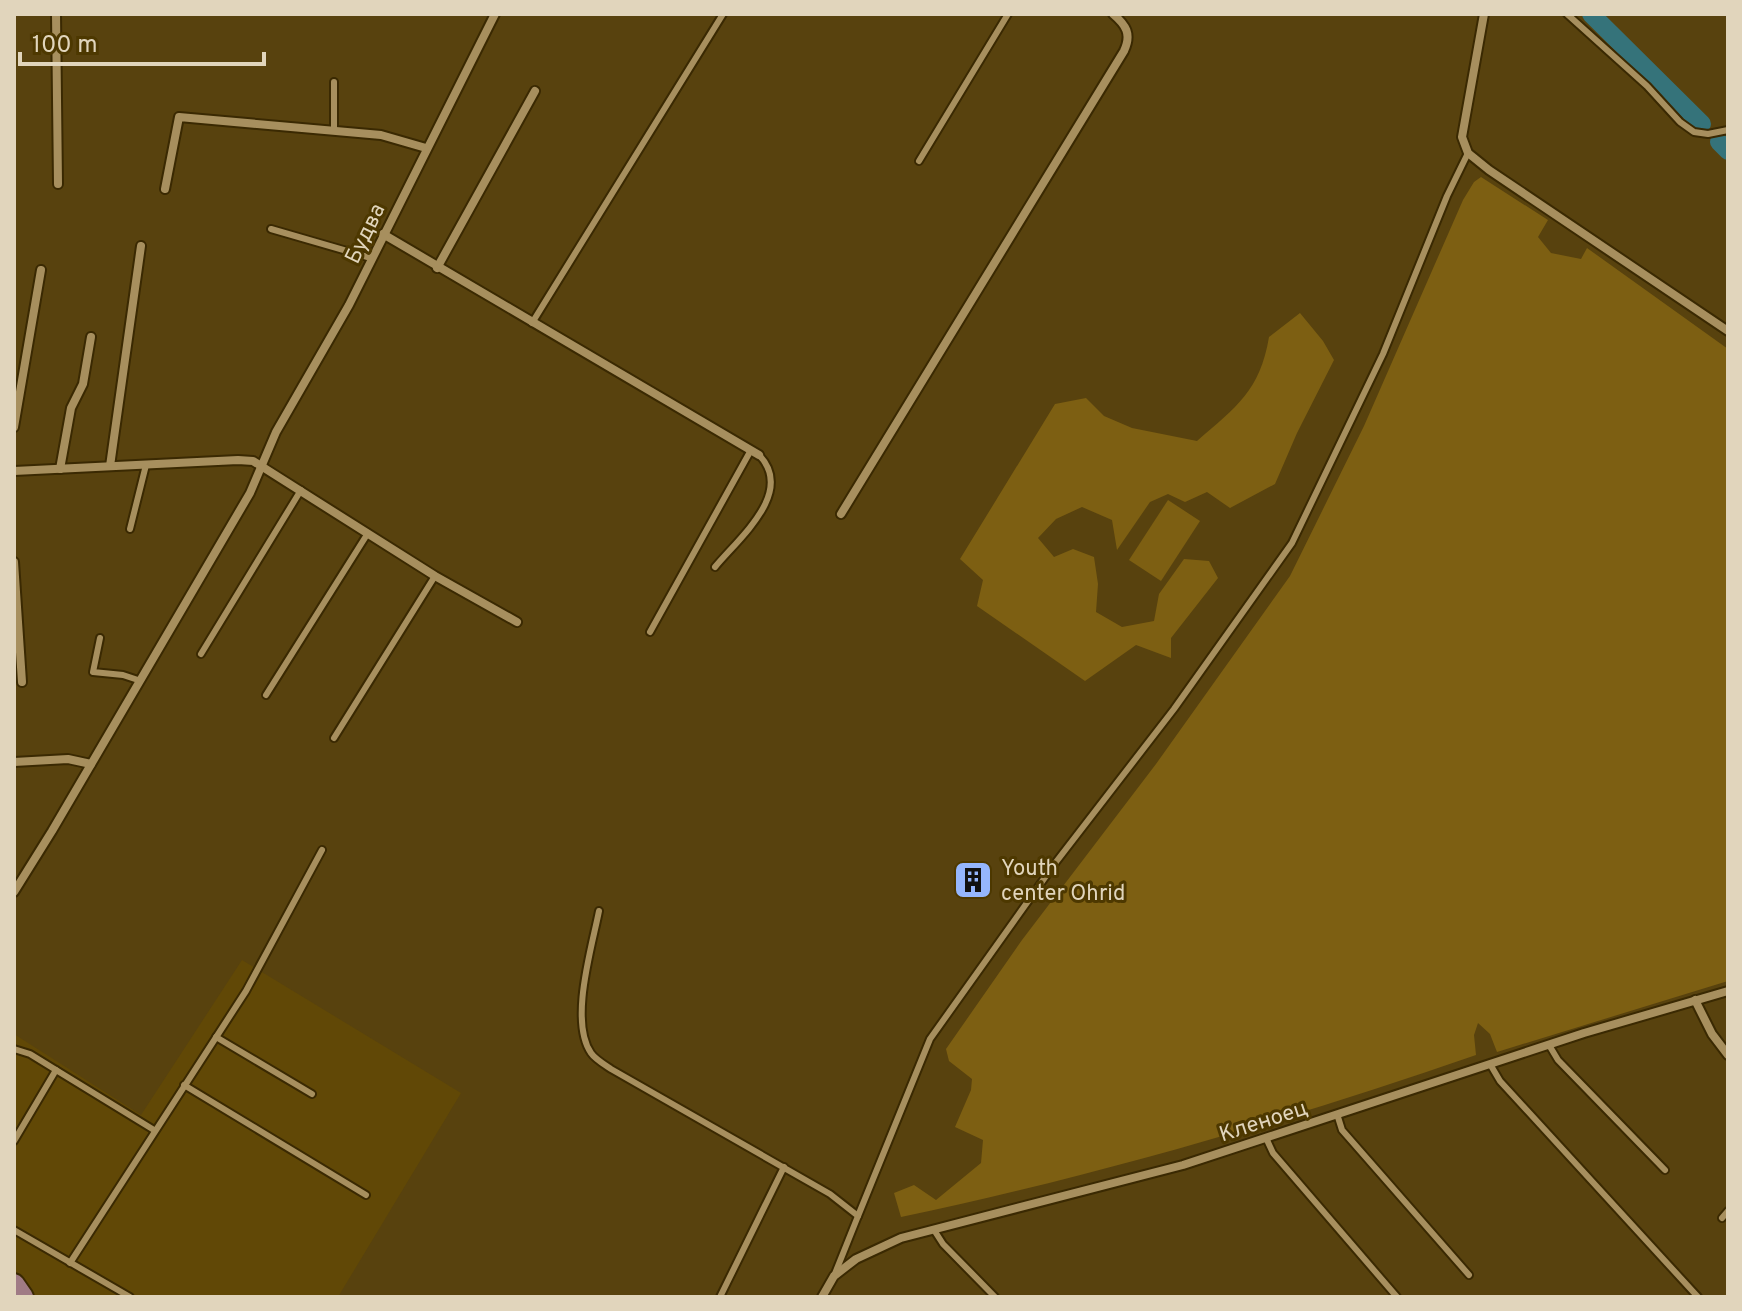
<svg xmlns="http://www.w3.org/2000/svg" width="1742" height="1311" font-family="Overpass,sans-serif">
<style>
.built{fill:#614806}
.green{fill:#7d5f12}
.lines{fill:none;stroke-linecap:round;stroke-linejoin:round}
.canal{stroke:#35737a;stroke-width:18}
.service-casing{stroke:#3a2902;stroke-width:10}
.minor-casing{stroke:#3a2902;stroke-width:12}
.primary-casing{stroke:#3a2902;stroke-width:24}
.service{stroke:#a78f5e;stroke-width:6}
.minor{stroke:#a78f5e;stroke-width:8}
.primary{stroke:#a07b85;stroke-width:20}
.labels{text-anchor:middle;stroke-width:6;stroke-linejoin:round;paint-order:stroke}
.street-label{font-size:22px;fill:#e1d5bc;stroke:#4d3800}
.poi-label{font-size:22px;fill:#e1d5bc;stroke:#4d3800;text-anchor:start}
</style>
<rect width="100%" height="100%" fill="#58420e"/>
<!-- built -->
<path class="built" d="M 242,960 L 461,1093 L 338,1297 L 14,1297 L 14,1034 L 141,1115 Z"/>
<!-- green -->
<g class="green">
<path d="M 1481,177 L 1548,220 L 1538,237 L 1551,253 L 1581,259 L 1587,248 L 1728,349 L 1728,981 L 1497,1052 L 1490,1034 L 1478,1023 L 1474,1035 L 1476,1055 C 1288,1120 1096,1176 901,1217 L 894,1193 L 914,1185 L 936,1200 L 981,1163 L 983,1140 L 955,1127 L 971,1090 L 972,1079 L 949,1061 L 946,1049 L 1022,940 L 1156,764 L 1290,576 L 1364,426 L 1463,200 L 1474,182 Z"/>
<path d="M 1300,313 L 1323,341 L 1334,360 L 1297,433 L 1275,484 L 1230,508 L 1207,492 L 1185,502 L 1168,494 L 1150,502 L 1117,550 L 1112,520 L 1082,507 L 1056,519 L 1038,538 L 1054,557 L 1073,549 L 1094,557 L 1098,584 L 1096,612 L 1122,627 L 1154,621 L 1159,594 L 1184,559 L 1209,561 L 1218,578 L 1171,638 L 1171,658 L 1136,645 L 1085,681 L 977,606 L 983,580 L 960,559 L 1055,404 L 1086,398 L 1104,416 L 1132,428 L 1197,441 C 1236,407 1260,391 1269,337 Z"/>
<path d="M 1168,500 L 1200,521 L 1161,581 L 1129,560 Z"/>
</g>
<g class="lines">
<!-- canal -->
<g class="canal">
<path d="M 1591,14 L 1702,124"/>
<path d="M 1719,142 L 1728,151"/>
</g>
<!-- service casing -->
<g class="service-casing">
<g id="service">
<path d="M 1567,14 L 1647,86 L 1680,122 L 1694,132 L 1708,134 L 1728,130"/>
<path d="M 334,82 L 334,131"/>
<path d="M 919,161 L 1008,14"/>
<path d="M 271,229 L 371,258"/>
<path d="M 532,323 L 723,14"/>
<path d="M 130,529 L 146,465"/>
<path d="M 715,567 C 740,537 795,492 759,455"/>
<path d="M 650,632 L 751,450"/>
<path d="M 100,638 L 93,672 L 123,675 L 138,680"/>
<path d="M 201,654 L 301,490"/>
<path d="M 266,695 L 368,533"/>
<path d="M 334,738 L 435,576"/>
<path d="M 599,911 C 592,947 569,1021 591,1053 C 595,1059 605,1065 611,1069 L 830,1194 L 858,1216 L 834,1276"/>
<path d="M 216,1037 L 312,1094"/>
<path d="M 1549,1045 L 1558,1060 L 1665,1170"/>
<path d="M 14,1049 L 30,1054 L 56,1070"/>
<path d="M 1490,1064 L 1500,1081 L 1698,1297"/>
<path d="M 184,1085 L 366,1195"/>
<path d="M 1337,1114 L 1342,1130 L 1469,1275"/>
<path d="M 1266,1138 L 1273,1153 L 1397,1297"/>
<path d="M 14,1141 L 56,1070 L 154,1130"/>
<path d="M 858,1216 L 930,1039 L 1056,862 L 1174,709 L 1292,543 L 1383,354 L 1447,196 L 1468,153"/>
<path d="M 1722,1218 L 1728,1211"/>
<path d="M 14,1230 L 130,1297"/>
<path d="M 934,1230 L 943,1244 L 995,1297"/>
<path d="M 70,1263 L 246,991 L 322,850"/>
<path d="M 720,1297 L 784,1167"/>
</g>
</g>
<!-- minor casing -->
<g class="minor-casing">
<g id="minor">
<path d="M 56,14 L 58,184"/>
<path d="M 1484,14 L 1462,137 L 1468,153 L 1489,170 L 1728,331"/>
<path d="M 165,189 L 179,117 L 381,135 L 426,148"/>
<path d="M 383,234 L 759,455"/>
<path d="M 437,268 L 535,91"/>
<path d="M 14,427 L 41,270"/>
<path d="M 110,466 L 141,246"/>
<path d="M 60,469 L 71,408 L 83,384 L 91,337"/>
<path d="M 14,471 L 238,460 L 253,461 L 435,576 L 517,622"/>
<path d="M 841,514 L 1124,51 C 1132,34 1126,25 1113,14"/>
<path d="M 14,562 L 22,682"/>
<path d="M 14,762 L 68,759 L 91,764"/>
<path d="M 14,892 L 52,831 L 250,493 L 276,432 L 349,305 L 495,14"/>
<path d="M 1695,1000 L 1712,1034 L 1728,1055"/>
<path d="M 822,1297 L 834,1276 L 856,1259 L 901,1238 L 1183,1165 L 1584,1033 L 1728,991"/>
</g>
</g>
<!-- primary casing -->
<g class="primary-casing">
<path id="primary" d="M 14,1284 L 23,1297"/>
</g>
<!-- service -->
<use href="#service" class="service"/>
<!-- minor -->
<use href="#minor" class="minor"/>
<!-- primary -->
<use href="#primary" class="primary"/>
</g>
<!-- icons -->
<defs>
<g id="building-square" transform="scale(2)"><rect x="-9" y="-9" width="18" height="18" rx="4" fill="#95b6fd" stroke="#4d3800"/><path d="M-4-6H4V6H1V3H-1V6H-4ZM-2.5-4.3h1.7v1.8h-1.7ZM.8-4.3h1.7v1.8H.8ZM-2.5-1h1.7V.8h-1.7ZM.8-1h1.7V.8H.8Z" fill="#111"/></g>
</defs>
<g fill-rule="evenodd">
<use href="#building-square" x="973" y="880"/>
</g>
<g class="labels">
<!-- street labels -->
<g class="street-label">
<text transform="translate(364 233) rotate(-64)" y="8">Будва</text>
<text transform="translate(1263 1120) rotate(-18)" y="8">Кленоец</text>
</g>
<!-- poi labels -->
<g class="poi-label">
<text x="1001" y="875">Youth<tspan x="1001" dy="25">center Ohrid</tspan></text>
</g>
</g>
<!-- border -->
<rect width="1742" height="1311" fill="none" stroke="#e1d5bc" stroke-width="32"/>
<!-- scale -->
<path d="M20 52v12h244v-12" fill="none" stroke="#e1d5bc" stroke-width="4"/>
<text x="32" y="52" font-size="24" fill="#e1d5bc" stroke="#4d3800" stroke-width="6" paint-order="stroke">100 m</text>
</svg>
